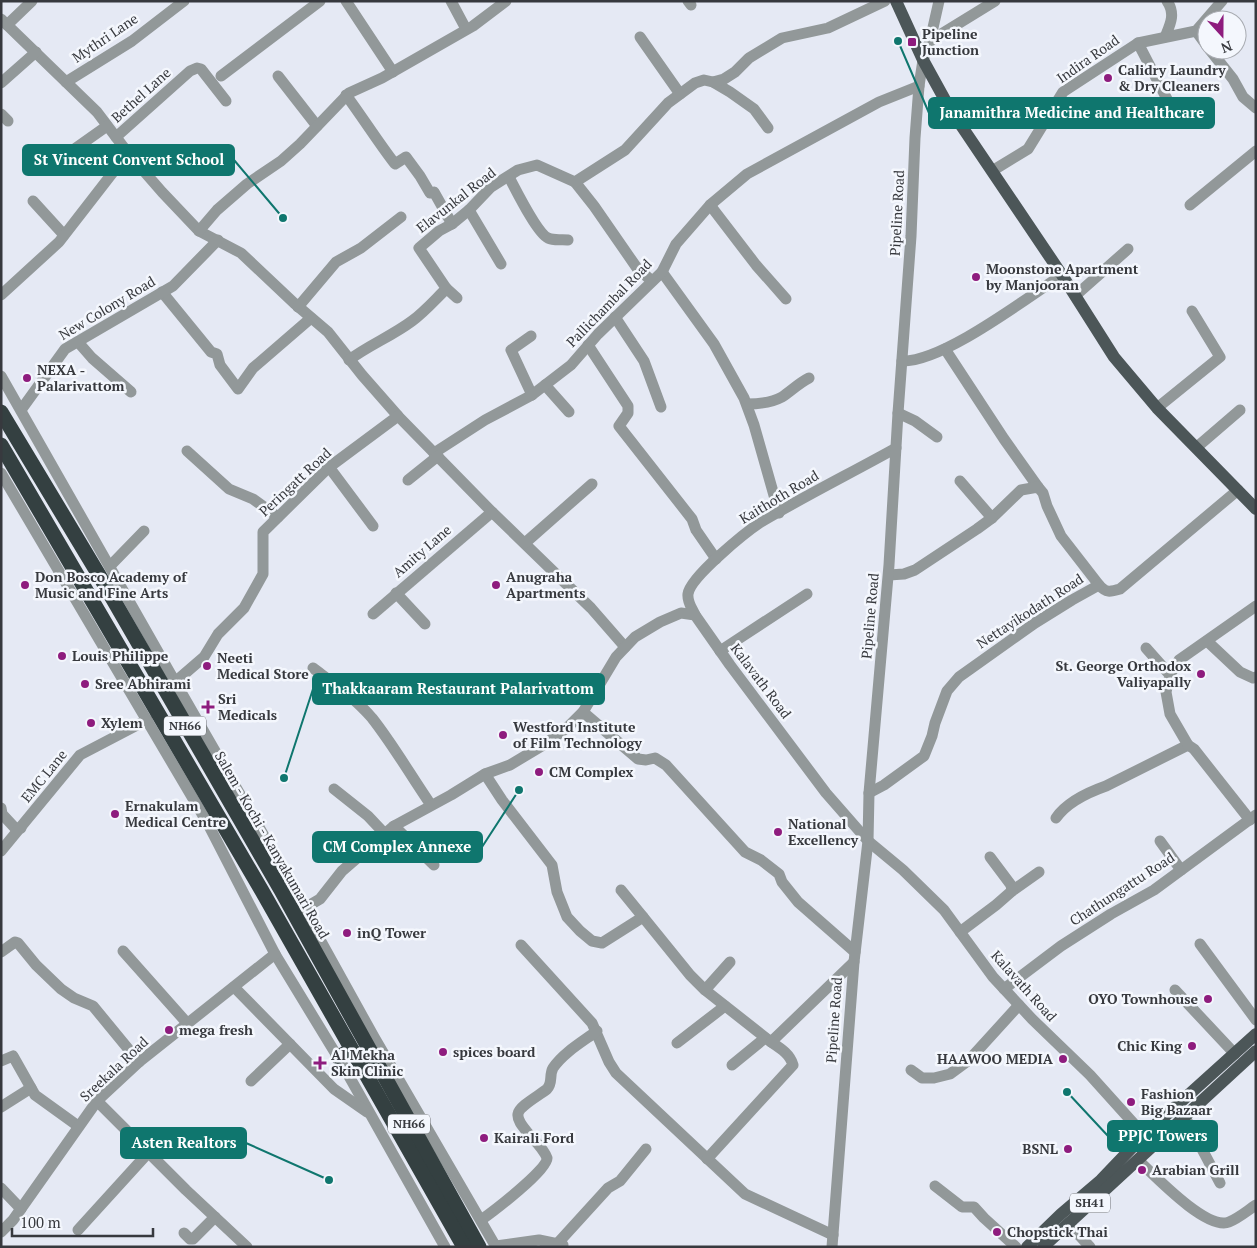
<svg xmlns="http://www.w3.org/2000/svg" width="1257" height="1248" font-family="'PT Serif',serif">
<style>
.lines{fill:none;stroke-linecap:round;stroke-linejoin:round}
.minor{stroke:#929899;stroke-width:11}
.major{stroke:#4c5658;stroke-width:12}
.highway{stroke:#344041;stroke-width:15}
.poi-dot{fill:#8e1c7e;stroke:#f4f7fd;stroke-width:2}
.labels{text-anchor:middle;stroke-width:5;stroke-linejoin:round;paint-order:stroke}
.shield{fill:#f4f7fd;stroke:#707277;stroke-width:1}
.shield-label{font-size:12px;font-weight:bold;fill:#37393e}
.poi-label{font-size:14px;font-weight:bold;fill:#37393e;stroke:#f4f7fd;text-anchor:start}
.street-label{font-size:14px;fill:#37393e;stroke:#f4f7fd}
.leader{fill:none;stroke:#0f766e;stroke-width:2}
.callout-dot{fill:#0f766e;stroke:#f4f7fd;stroke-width:2}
.callout{fill:#0f766e;stroke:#0f766e;stroke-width:2}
.callout-label{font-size:15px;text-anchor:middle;font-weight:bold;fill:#fff}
</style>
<rect width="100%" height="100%" fill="#e5e9f4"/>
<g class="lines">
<!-- minor -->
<g class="minor">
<path d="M 346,1 L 393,72"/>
<path d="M 451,1 L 466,29"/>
<path d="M 688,1 L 691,5"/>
<path d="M 1,19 L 97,112 L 128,153 L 162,192 L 199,231 L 241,253 L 294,303 L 328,332 L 362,375 L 398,416 L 492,512 L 591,608 L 625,647"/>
<path d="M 7,25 L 32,1"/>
<path d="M 1196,31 L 1207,46"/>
<path d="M 640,37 L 680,94"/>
<path d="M 1165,37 C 1170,25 1176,14 1167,1"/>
<path d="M 930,41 L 995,1"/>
<path d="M 1138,43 L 1168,101"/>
<path d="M 1210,50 L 1233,79 L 1243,97 L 1256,108"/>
<path d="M 221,76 L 320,1"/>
<path d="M 278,76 L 317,126"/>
<path d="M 66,82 L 132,41 L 184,1"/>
<path d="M 713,82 L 730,92 L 754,109 L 768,128"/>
<path d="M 1,83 L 36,52"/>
<path d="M 346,95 C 363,118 378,142 395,164 L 406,157 L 420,176 L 430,193 L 434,192 L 452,224"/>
<path d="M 1,114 L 8,121"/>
<path d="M 116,137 L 190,71 L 197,68 L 201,69 L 226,101"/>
<path d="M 59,160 L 107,126"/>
<path d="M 992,171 L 1028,149 L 1063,92 L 1138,43 L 1196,31 L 1222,1"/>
<path d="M 509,177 C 516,190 537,233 548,238 C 554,241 562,239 568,240"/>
<path d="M 575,182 L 594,206 L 637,268 L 652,281"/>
<path d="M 33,201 L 64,235"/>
<path d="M 710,205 L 756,265 L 786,299"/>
<path d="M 1190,205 L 1256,151"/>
<path d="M 469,210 L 501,264"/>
<path d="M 199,231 L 217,210 L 247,184 L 281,161 L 300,144 L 349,93 L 382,78 L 473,26 L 506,1"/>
<path d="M 662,272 L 714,344 L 744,398 L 754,425 L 779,513"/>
<path d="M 446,288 L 457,298"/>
<path d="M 162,292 L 211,352 L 217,354 L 220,365 L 238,389 L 253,368 L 311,318"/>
<path d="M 1,295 L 59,242 L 128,153"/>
<path d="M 1075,296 L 1128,249"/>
<path d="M 298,307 L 336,262 L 361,248 L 401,217"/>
<path d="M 615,317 L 644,361 L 661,407"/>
<path d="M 531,336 L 511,350 L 532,395"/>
<path d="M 78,342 L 92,358 L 131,392"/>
<path d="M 588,345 L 628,406 L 628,413 L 619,426 L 692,519 L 696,530 L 716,559"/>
<path d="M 945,349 L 1004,439 L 1038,487"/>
<path d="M 349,360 C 369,345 392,336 412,321 C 423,313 433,302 443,292 L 446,288 L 419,248 L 439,231 L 452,224 L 469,210 L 491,187 L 518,170 L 537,165 L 575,182 L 625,150 L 668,103 L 695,83 L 704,80 L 713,82 L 724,79 L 735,72 L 749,58 L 782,38 L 828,28 L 885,1"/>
<path d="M 902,361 C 943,362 1025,299 1062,275"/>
<path d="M 1,376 L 170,673 L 290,881 L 303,909 L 374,1037 L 496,1247"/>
<path d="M 545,385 L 569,412"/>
<path d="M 747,404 C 759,404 771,403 782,397 C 791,391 799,383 809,378"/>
<path d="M 1157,408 L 1220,357 L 1192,311"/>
<path d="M 21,410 L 65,349 L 173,286 L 218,240"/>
<path d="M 898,413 L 915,421 L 937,437"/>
<path d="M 1197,447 L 1240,410"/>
<path d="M 187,451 L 229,489 L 253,499 L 278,517"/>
<path d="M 434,453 L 485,420 L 532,395 L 571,365 L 598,334 L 662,272 L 676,244 L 710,205 L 747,174 L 879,102 L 919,86"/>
<path d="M 329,467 L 373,526"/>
<path d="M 1,473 L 208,824 L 275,954 L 345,1069 L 445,1247"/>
<path d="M 408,480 L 438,456"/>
<path d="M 960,481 L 992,518 L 1021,490 L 1038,487 L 1043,493 L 1047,506 L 1061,536 L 1099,585"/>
<path d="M 525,543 L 592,484"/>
<path d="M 110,566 L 144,531"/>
<path d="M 889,575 L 904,574 L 915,570 L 977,529 L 992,518"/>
<path d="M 396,593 L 425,624"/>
<path d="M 373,614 L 492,512"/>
<path d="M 695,615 C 692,608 687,602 688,594 C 690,577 746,532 761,522 C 805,496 851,473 896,448"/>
<path d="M 1207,641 L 1240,672 L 1253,678 L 1256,677"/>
<path d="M 1146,648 L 1170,675"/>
<path d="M 720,651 L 807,594"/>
<path d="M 313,668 C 333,683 355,698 372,718 C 394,746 411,776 431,805"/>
<path d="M 175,682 L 204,657 L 218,634 L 244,608 L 263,574 L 263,532 L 328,468 L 398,416"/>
<path d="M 583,712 L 638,759 L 646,760 L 655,758 L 666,765 L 745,852 L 761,860 L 779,874 L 782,882 L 798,902 L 855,952"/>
<path d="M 485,774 L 502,800 L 552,865 L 557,892 L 567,917 L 580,931 L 592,941 L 602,943 L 643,917 L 690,975 L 705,990 L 771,1042 L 854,962"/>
<path d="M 334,789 L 368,816 L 384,833"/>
<path d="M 869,793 L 884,785 L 924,756 L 932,736 L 935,723 L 947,691 L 959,677 L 1035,623 L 1072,600 L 1099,585 C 1106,593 1110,592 1120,589 L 1238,490"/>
<path d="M 1,808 L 2,814 L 15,828 L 21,828"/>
<path d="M 1056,818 C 1067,802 1089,792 1106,786 L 1188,745"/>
<path d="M 1250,820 L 1194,749 L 1188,745 L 1170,714 L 1166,692 L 1170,675 L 1179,660 L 1256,606"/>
<path d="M 394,826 L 434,865"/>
<path d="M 1160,841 L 1181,870"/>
<path d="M 1,851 L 80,755 L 147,720"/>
<path d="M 621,890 L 643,917"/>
<path d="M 1012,891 L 1039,872"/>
<path d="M 303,909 L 320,899 L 342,871 L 394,826 L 451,795 L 485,774 L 510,765 L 545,744 L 569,726 L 583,712 L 616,657 L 635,637 L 660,622 L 681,613 L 695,615 L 730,665 L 826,793 L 868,841 L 903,870 L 944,910 L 993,977 L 1032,1019 L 1090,1075 L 1144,1135"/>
<path d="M 960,932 L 996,905 L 1012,891 L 1011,885 L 990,857"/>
<path d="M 1200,944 L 1256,1020"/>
<path d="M 521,945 L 592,1023 L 609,1062 L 616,1073 L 745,1194 L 833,1235"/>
<path d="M 123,951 L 187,1023"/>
<path d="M 1,952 L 15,942 L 18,943 L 36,965 L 61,989 L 74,998 L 93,1006 L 139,1062"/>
<path d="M 234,987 L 334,1089 L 367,1112"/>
<path d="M 1004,989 L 1061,946 L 1111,914 L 1154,890 L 1256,815"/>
<path d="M 705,990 L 730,962"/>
<path d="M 1175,990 L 1235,1054"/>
<path d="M 677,1043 L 725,1006"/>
<path d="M 1,1061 L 13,1056 L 35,1095 L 78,1126"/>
<path d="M 732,1065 L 765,1038"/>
<path d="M 911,1070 L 922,1078 L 934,1078 L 950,1074 L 969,1060 L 1019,1005"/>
<path d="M 251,1081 L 290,1044"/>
<path d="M 97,1101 L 186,1190 L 247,1247"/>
<path d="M 1,1107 L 31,1088"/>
<path d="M 1185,1117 L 1220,1183"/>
<path d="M 707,1159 L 793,1065 C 790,1054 780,1048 771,1042"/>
<path d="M 1138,1160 C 1155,1176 1207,1231 1229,1222 C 1239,1218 1248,1210 1256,1205"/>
<path d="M 935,1186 L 962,1207 L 974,1207 L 984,1218 L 1016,1247"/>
<path d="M 1,1188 L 21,1209"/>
<path d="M 481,1220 C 491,1213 549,1169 547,1158 C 544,1149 534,1140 528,1133 C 524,1128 517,1121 518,1114 C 519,1106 540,1095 547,1089 C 553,1083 549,1075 553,1068 C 563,1053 582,1042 597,1031"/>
<path d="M 1068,1223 L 1090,1247"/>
<path d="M 78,1230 L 148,1153"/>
<path d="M 1,1232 L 13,1220 L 97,1101 L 139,1062 L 275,954"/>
<path d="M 184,1233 L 190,1239 L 193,1239 L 215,1217"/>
<path d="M 557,1244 L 608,1188 L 620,1181 L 646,1149"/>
<path d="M 496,1246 L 539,1240 L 563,1245"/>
<path d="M 832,1247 L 854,962 L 868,841 L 869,793 L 889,565 L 898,413 L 911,236 L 915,138 L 919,86 L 923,60 L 930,41 L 939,1"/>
</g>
<!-- major -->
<g class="major">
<path d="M 896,1 L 923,60 L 950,109 L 1062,275 L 1114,357 L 1157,408 L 1256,509"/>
<path d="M 1027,1247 L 1061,1214 L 1101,1180 L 1144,1135 L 1256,1034"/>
<path d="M 1043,1247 L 1256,1051"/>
</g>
<!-- highway -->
<g class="highway">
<path d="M 1,412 L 99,575 L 281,890 L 479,1247"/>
<path d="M 1,445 L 262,891 L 464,1247"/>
<path d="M 338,1057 L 352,1050"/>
</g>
</g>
<!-- markers -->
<g class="poi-dot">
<rect x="907" y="37" width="10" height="10" rx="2.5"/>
<circle cx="1108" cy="78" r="5"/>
<circle cx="976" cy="277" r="5"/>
<circle cx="27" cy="378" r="5"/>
<circle cx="25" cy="585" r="5"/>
<circle cx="496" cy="585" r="5"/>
<circle cx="62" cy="656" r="5"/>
<circle cx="207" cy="666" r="5"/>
<circle cx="1201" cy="674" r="5"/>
<circle cx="85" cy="684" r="5"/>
<path d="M205.5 699.5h5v5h5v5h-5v5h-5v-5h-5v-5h5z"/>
<circle cx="91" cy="723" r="5"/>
<circle cx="503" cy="735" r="5"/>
<circle cx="539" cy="772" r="5"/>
<circle cx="115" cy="814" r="5"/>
<circle cx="778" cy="832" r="5"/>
<circle cx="347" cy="933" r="5"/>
<circle cx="1208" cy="999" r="5"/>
<circle cx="169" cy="1030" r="5"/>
<circle cx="1192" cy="1046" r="5"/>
<circle cx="443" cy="1052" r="5"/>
<circle cx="1063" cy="1059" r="5"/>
<path d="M317.5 1055.5h5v5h5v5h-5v5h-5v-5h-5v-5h5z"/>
<circle cx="1131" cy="1102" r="5"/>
<circle cx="484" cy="1138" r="5"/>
<circle cx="1068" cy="1149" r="5"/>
<circle cx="1142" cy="1170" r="5"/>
<circle cx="997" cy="1232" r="5"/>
</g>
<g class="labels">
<!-- shield labels -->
<g class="shield">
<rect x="164" y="716.5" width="42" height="19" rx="4"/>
<rect x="388" y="1114.5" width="42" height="19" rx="4"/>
<rect x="1070" y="1193.5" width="40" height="19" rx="4"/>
</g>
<g class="shield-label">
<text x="185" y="730">NH66</text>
<text x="409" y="1128">NH66</text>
<text x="1090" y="1207">SH41</text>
</g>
<!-- poi labels -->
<g class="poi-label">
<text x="922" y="39">Pipeline<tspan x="922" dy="16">Junction</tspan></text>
<text x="1118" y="75">Calidry Laundry<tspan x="1118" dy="16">&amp; Dry Cleaners</tspan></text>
<text x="986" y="274">Moonstone Apartment<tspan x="986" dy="16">by Manjooran</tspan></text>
<text x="37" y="375">NEXA -<tspan x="37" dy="16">Palarivattom</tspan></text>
<text x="35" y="582">Don Bosco Academy of<tspan x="35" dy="16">Music and Fine Arts</tspan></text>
<text x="506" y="582">Anugraha<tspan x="506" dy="16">Apartments</tspan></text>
<text x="72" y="661">Louis Philippe</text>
<text x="217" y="663">Neeti<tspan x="217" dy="16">Medical Store</tspan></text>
<text x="1191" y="671" text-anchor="end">St. George Orthodox<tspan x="1191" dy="16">Valiyapally</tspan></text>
<text x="95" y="689">Sree Abhirami</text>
<text x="218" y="704">Sri<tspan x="218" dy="16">Medicals</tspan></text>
<text x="101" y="728">Xylem</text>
<text x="513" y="732">Westford Institute<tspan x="513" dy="16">of Film Technology</tspan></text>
<text x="549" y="777">CM Complex</text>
<text x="125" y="811">Ernakulam<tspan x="125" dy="16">Medical Centre</tspan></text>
<text x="788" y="829">National<tspan x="788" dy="16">Excellency</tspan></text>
<text x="357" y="938">inQ Tower</text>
<text x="1198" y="1004" text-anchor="end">OYO Townhouse</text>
<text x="179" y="1035">mega fresh</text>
<text x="1182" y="1051" text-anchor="end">Chic King</text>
<text x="453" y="1057">spices board</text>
<text x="331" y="1060">Al Mekha<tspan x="331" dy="16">Skin Clinic</tspan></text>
<text x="1053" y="1064" text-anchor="end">HAAWOO MEDIA</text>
<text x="1141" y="1099">Fashion<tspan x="1141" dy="16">Big Bazaar</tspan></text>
<text x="494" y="1143">Kairali Ford</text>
<text x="1058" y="1154" text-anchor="end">BSNL</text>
<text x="1152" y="1175">Arabian Grill</text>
<text x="1007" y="1237">Chopstick Thai</text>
</g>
<!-- street labels -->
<g class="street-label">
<text transform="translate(105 38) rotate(-34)" y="5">Mythri Lane</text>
<text transform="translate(1088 59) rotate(-35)" y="5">Indira Road</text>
<text transform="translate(141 95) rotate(-42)" y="5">Bethel Lane</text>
<text transform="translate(456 200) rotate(-38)" y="5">Elavunkal Road</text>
<text transform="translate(897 213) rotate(-87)" y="5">Pipeline Road</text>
<text transform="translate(609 303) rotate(-46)" y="5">Pallichambal Road</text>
<text transform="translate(107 308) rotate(-31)" y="5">New Colony Road</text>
<text transform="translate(295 482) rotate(-43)" y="5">Peringatt Road</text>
<text transform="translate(779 497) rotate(-31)" y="5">Kaithoth Road</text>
<text transform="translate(422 551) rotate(-41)" y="5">Amity Lane</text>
<text transform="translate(1030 611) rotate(-33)" y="5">Nettayikodath Road</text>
<text transform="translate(870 616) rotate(-85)" y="5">Pipeline Road</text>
<text transform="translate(761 681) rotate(53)" y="5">Kalavath Road</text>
<text transform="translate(44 776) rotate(-51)" y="5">EMC Lane</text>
<text transform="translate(272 845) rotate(60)" y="5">Salem - Kochi - Kanyakumari Road</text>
<text transform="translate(1122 889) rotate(-33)" y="5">Chathungattu Road</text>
<text transform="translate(1024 986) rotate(48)" y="5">Kalavath Road</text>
<text transform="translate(834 1020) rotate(-86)" y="5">Pipeline Road</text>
<text transform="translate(114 1069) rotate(-43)" y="5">Sreekala Road</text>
</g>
</g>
<!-- callouts -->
<path class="leader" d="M898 41L929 113M283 218L234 160M284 778L313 689M519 790L482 847M1067 1092L1108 1136M329 1180L246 1143"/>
<g class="callout-dot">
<circle cx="898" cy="41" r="5"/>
<circle cx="283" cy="218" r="5"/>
<circle cx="284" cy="778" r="5"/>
<circle cx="519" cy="790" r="5"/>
<circle cx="1067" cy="1092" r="5"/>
<circle cx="329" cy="1180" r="5"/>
</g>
<g class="callout">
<rect x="929" y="98" width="285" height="30" rx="5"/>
<rect x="23" y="145" width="211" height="30" rx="5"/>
<rect x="313" y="674" width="291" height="30" rx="5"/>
<rect x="313" y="832" width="169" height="30" rx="5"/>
<rect x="1108" y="1121" width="109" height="30" rx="5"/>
<rect x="121" y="1128" width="125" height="30" rx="5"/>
</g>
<g class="callout-label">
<text x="1072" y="118">Janamithra Medicine and Healthcare</text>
<text x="129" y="165">St Vincent Convent School</text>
<text x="458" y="694">Thakkaaram Restaurant Palarivattom</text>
<text x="397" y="852">CM Complex Annexe</text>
<text x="1163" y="1141">PPJC Towers</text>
<text x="184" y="1148">Asten Realtors</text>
</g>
<!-- border -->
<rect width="1257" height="1248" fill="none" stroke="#37393e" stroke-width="5"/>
<!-- north arrow -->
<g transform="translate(1222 35) rotate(159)"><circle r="24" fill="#f4f7fd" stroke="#a8abb1"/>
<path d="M0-4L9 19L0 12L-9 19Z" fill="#8e1c7e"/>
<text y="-8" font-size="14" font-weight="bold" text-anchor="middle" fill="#37393e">N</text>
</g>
<!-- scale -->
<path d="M12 1228v8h141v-8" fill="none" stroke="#37393e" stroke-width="2.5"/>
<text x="20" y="1228" font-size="15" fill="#37393e" stroke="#f4f7fd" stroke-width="4" paint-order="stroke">100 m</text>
</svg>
